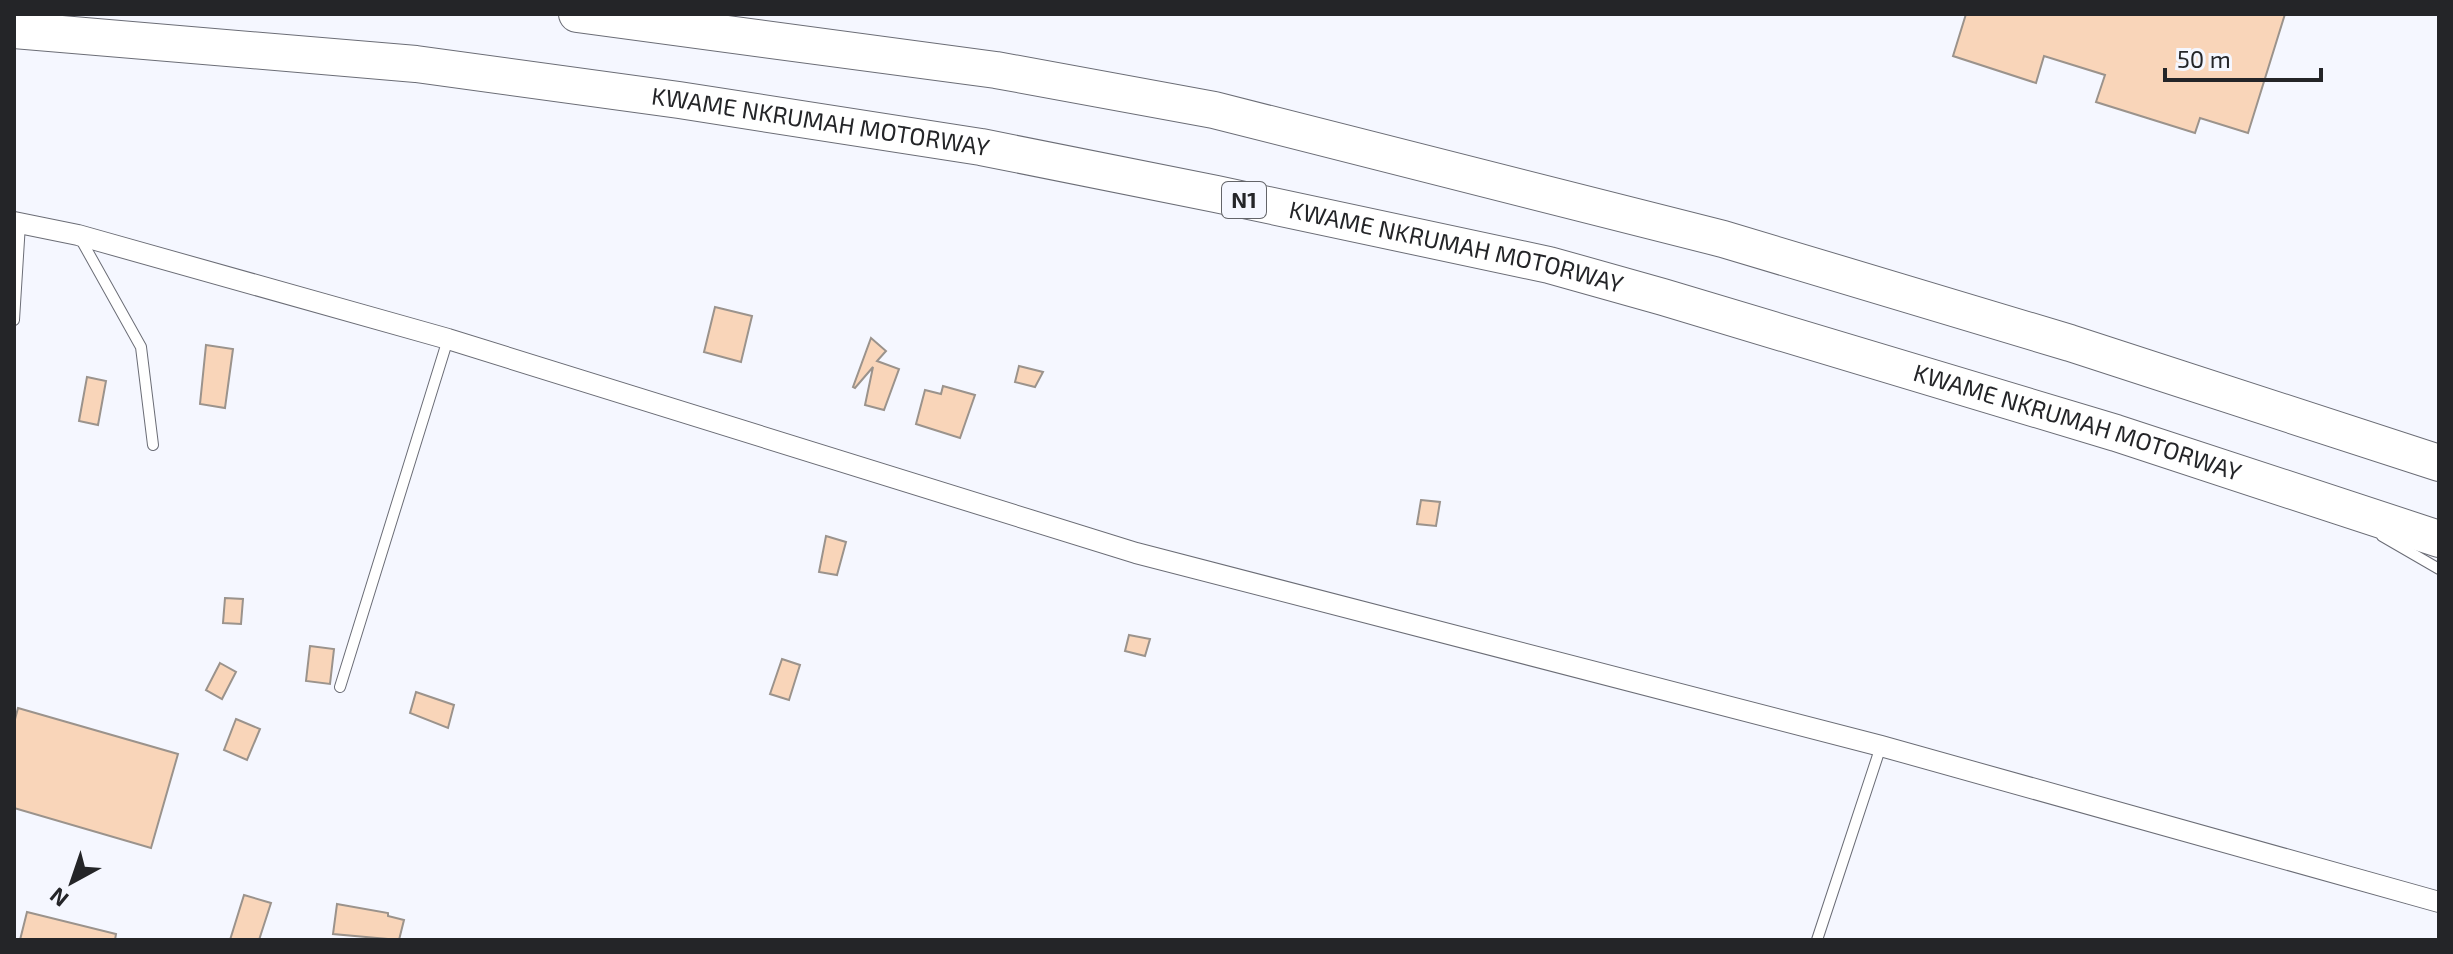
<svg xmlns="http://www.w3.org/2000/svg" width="2453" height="954" font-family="'Exo 2',sans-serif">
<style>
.building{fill:#f9d5b9;stroke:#9b938c;stroke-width:2}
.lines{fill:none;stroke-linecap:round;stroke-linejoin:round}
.service-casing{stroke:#6b6d76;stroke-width:12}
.minor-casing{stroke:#6b6d76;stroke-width:22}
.motorway-casing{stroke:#6b6d76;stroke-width:38}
.service{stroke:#fff;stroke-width:10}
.minor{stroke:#fff;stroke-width:20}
.motorway{stroke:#fff;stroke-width:36}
.labels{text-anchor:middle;stroke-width:8;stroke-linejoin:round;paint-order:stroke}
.shield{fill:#f5f7ff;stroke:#636468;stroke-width:2}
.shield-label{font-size:22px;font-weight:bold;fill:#242528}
.street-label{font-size:24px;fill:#242528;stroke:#f5f7ff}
</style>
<rect width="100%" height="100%" fill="#f5f7ff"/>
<!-- building -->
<g class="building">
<path d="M 1966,14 L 2285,14 L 2248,133 L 2200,118 L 2195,133 L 2096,102 L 2105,75 L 2044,56 L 2036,83 L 1953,56 Z"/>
<path d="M 715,307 L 752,316 L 741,362 L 704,352 Z"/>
<path d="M 871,338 L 886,351 L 877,361 L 899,369 L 884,410 L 865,405 L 873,367 L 855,388 L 853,387 Z"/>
<path d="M 206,345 L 233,349 L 225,408 L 200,404 Z"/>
<path d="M 1019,366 L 1043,372 L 1035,387 L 1015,382 Z"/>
<path d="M 87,377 L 106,381 L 98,425 L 79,421 Z"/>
<path d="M 943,386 L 975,395 L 960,438 L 916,424 L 925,390 L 941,394 Z"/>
<path d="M 1421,500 L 1440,502 L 1436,526 L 1417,524 Z"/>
<path d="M 826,536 L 846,542 L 837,575 L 819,572 Z"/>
<path d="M 225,598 L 243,599 L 241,624 L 223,623 Z"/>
<path d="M 1129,635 L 1150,639 L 1145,656 L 1125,651 Z"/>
<path d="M 310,646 L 334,649 L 330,684 L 306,681 Z"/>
<path d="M 782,659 L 800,665 L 789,700 L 770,694 Z"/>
<path d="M 220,663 L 236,672 L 222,699 L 206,690 Z"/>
<path d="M 416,692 L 454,705 L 448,728 L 410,713 Z"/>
<path d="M 18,708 L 178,754 L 151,848 L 14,808 L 14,723 Z"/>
<path d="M 236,719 L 260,729 L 247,760 L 224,750 Z"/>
<path d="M 244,895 L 271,903 L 259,940 L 230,940 Z"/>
<path d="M 337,904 L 388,913 L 388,916 L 404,920 L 399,940 L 333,934 Z"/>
<path d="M 27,912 L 116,934 L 115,940 L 20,940 Z"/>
</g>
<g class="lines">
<!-- service casing -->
<g class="service-casing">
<g id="service">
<path d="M 79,236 L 141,347 L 153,445"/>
<path d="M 14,320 L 20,224"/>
<path d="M 2382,536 L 2439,569"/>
<path d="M 340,687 L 448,339"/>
<path d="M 1817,940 L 1881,746"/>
</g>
</g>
<!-- minor casing -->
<g class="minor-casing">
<path id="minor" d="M 14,222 L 78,235 L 448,339 L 1136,553 L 1881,746 L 2439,902"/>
</g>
<!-- motorway casing -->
<g class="motorway-casing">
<g id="motorway">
<path d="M 577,14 L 996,70 L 1214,110 L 1723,239 L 2070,343 L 2439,463"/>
<path id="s1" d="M 14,30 L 416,64 L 679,100 L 981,147 L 1216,194 L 1549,265 L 1663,297 L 2116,433 L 2439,539"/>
</g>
</g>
<!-- service -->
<use href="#service" class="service"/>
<!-- minor -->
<use href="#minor" class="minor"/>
<!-- motorway -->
<use href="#motorway" class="motorway"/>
</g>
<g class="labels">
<!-- shield labels -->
<rect class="shield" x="1222" y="182" width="44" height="36" rx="6"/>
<g class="shield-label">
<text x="1244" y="208">N1</text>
</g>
<!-- street labels -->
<g class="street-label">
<text dy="8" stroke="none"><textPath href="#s1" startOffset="812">KWAME NKRUMAH MOTORWAY</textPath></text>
<text dy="8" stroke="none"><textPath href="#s1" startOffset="1460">KWAME NKRUMAH MOTORWAY</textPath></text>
<text dy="8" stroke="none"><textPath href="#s1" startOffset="2106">KWAME NKRUMAH MOTORWAY</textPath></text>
</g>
</g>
<!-- border -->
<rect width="2453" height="954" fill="none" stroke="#242528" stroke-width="32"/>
<!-- north arrow -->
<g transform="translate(72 882) rotate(220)" stroke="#f5f7ff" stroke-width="6" paint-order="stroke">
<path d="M0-6L14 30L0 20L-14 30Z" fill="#242528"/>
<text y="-12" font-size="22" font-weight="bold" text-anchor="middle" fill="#242528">N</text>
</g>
<!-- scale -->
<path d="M2165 68v12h156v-12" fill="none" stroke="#242528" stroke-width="4"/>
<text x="2177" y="68" font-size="24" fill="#242528" stroke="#f5f7ff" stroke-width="6" paint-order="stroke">50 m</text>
</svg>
